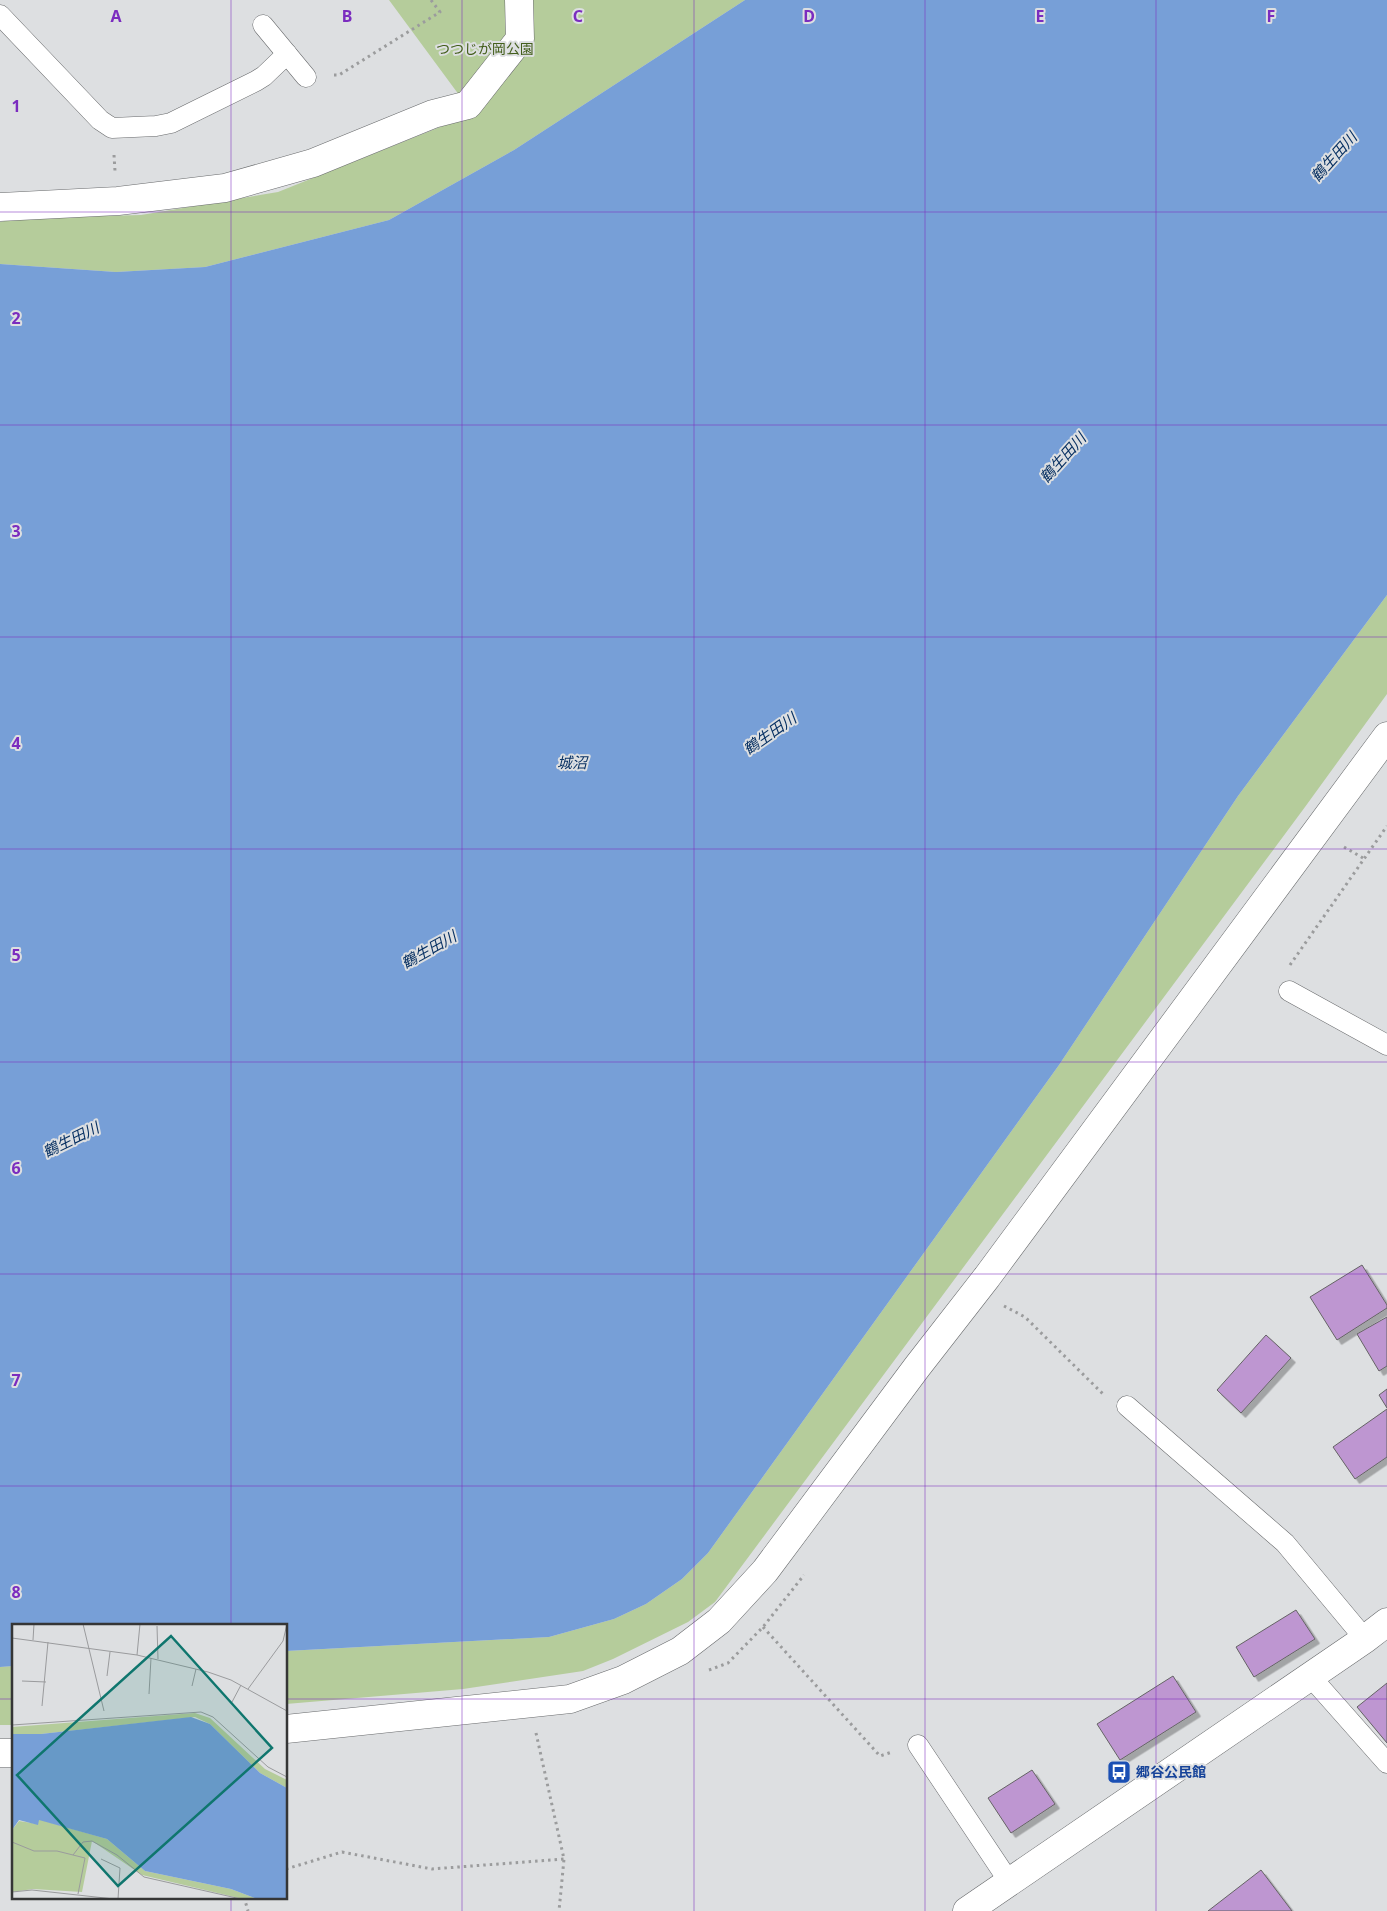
<svg xmlns="http://www.w3.org/2000/svg" width="1387" height="1911" font-family="'Noto Sans','Noto Sans JP',sans-serif">
<style>
.green{fill:#b5cc9b}
.water{fill:#779fd7}
.building{fill:#be96d1;stroke:#656365;filter:url(#shadow)}
.lines{fill:none;stroke-linecap:round;stroke-linejoin:round}
.service-casing{stroke:#686a6c;stroke-width:21}
.pedestrian-casing{stroke:#686a6c;stroke-width:29}
.tertiary-casing{stroke:#686a6c;stroke-width:29}
.path{stroke:#9b9c9d;stroke-width:3;stroke-dasharray:2.5 4;stroke-linecap:butt}
.service{stroke:#fff;stroke-width:20}
.pedestrian{stroke:#fff;stroke-width:28}
.tertiary{stroke:#fff;stroke-width:28}
.grid{fill:none;stroke:#7b2cbf;stroke-width:1;stroke-opacity:0.55}
.labels{text-anchor:middle;stroke-width:4;stroke-linejoin:round;paint-order:stroke}
.park-label{font-size:14px;fill:#435e1b;stroke:#dddfe1}
.transit-label{font-size:14px;font-weight:bold;fill:#164399;stroke:#dddfe1;text-anchor:start}
.water-label{font-size:15px;font-style:italic;fill:#083163;stroke:#dddfe1}
.inset-road{fill:none;stroke:#9a9b9d;stroke-width:1}
.view{fill:#0f766e;fill-opacity:0.15;stroke:#0f766e;stroke-width:2.5}
.inset-edge{fill:none;stroke:#353636;stroke-width:2.5}
.grid-label{font-size:16px;text-anchor:middle;font-weight:bold;fill:#7b2cbf;stroke:#dddfe1;stroke-width:4;stroke-linejoin:round;paint-order:stroke}
</style>
<defs>
<filter id="shadow"><feDropShadow dx="4.5" dy="4.5" stdDeviation="0" flood-color="#0004"/></filter>
</defs>
<rect width="100%" height="100%" fill="#dddfe1"/>
<!-- green -->
<g class="green">
<path d="M 389,0 L 745,0 L 514,150 L 389,220 L 205,267 L 116,272 L 0,264 L 0,222 L 18,218 L 141,215 L 278,192 L 470,115 L 462,99 Z"/>
<path d="M 1387,595 L 1387,694 L 1305,807 L 715,1602 L 688,1622 L 613,1659 L 583,1671 L 463,1689 L 286,1704 L 286,1651 L 549,1637 L 614,1619 L 646,1604 L 682,1579 L 708,1553 L 1059,1065 L 1238,796 Z"/>
<path d="M 14,1666 L 14,1725 L 0,1725 L 0,1667 Z"/>
</g>
<!-- water -->
<path class="water" d="M 745,0 L 1387,0 L 1387,595 L 1238,796 L 1059,1065 L 708,1553 L 682,1579 L 646,1604 L 614,1619 L 549,1637 L 286,1651 L 286,1625 L 14,1625 L 14,1666 L 0,1667 L 0,264 L 116,272 L 205,267 L 389,220 L 514,150 Z"/>
<!-- building -->
<g class="building">
<path d="M 1362,1265 L 1387,1305 L 1387,1308 L 1337,1340 L 1310,1297 Z"/>
<path d="M 1387,1317 L 1387,1366 L 1379,1371 L 1357,1334 Z"/>
<path d="M 1266,1335 L 1291,1358 L 1241,1413 L 1217,1390 Z"/>
<path d="M 1387,1389 L 1387,1408 L 1379,1395 Z"/>
<path d="M 1387,1409 L 1387,1457 L 1355,1479 L 1333,1447 Z"/>
<path d="M 1296,1610 L 1315,1639 L 1254,1677 L 1236,1647 Z"/>
<path d="M 1173,1676 L 1196,1712 L 1120,1760 L 1097,1724 Z"/>
<path d="M 1387,1683 L 1387,1743 L 1357,1707 Z"/>
<path d="M 1032,1770 L 1055,1804 L 1011,1833 L 988,1798 Z"/>
<path d="M 1261,1870 L 1292,1911 L 1208,1911 Z"/>
</g>
<g class="lines">
<!-- service casing -->
<g class="service-casing">
<g id="service">
<path d="M 0,15 L 100,120 L 112,128 L 156,126 L 171,123 L 256,81 L 264,76 L 287,54"/>
<path d="M 263,25 L 306,77"/>
<path d="M 1289,991 L 1387,1045"/>
<path d="M 1127,1406 L 1285,1543 L 1365,1639"/>
<path d="M 1310,1676 L 1387,1763"/>
<path d="M 918,1745 L 1010,1883"/>
</g>
</g>
<!-- pedestrian casing -->
<g class="pedestrian-casing">
<g id="pedestrian">
<path d="M 0,207 L 118,201 L 225,188 L 313,163 L 433,114 L 468,105 L 520,39 L 519,0"/>
<path d="M 286,1729 L 570,1699 L 623,1680 L 680,1651 L 719,1621 L 765,1571 L 917,1367 L 987,1277 L 1387,736"/>
<path d="M 0,1753 L 14,1753"/>
</g>
</g>
<!-- tertiary casing -->
<g class="tertiary-casing">
<path id="tertiary" d="M 967,1911 L 1365,1639 L 1387,1622"/>
</g>
<!-- path -->
<g class="path">
<path d="M 334,75 L 339,75 L 440,12 L 431,0"/>
<path d="M 114,155 L 115,171"/>
<path d="M 1344,847 L 1363,858"/>
<path d="M 1290,965 L 1387,826"/>
<path d="M 1004,1306 L 1025,1317 L 1103,1394"/>
<path d="M 763,1627 L 880,1756 L 892,1752"/>
<path d="M 709,1670 L 728,1663 L 763,1627 L 804,1575"/>
<path d="M 536,1733 L 564,1859 L 559,1911"/>
<path d="M 286,1869 L 342,1852 L 432,1869 L 564,1859"/>
<path d="M 244,1897 L 248,1911"/>
</g>
<!-- service -->
<use href="#service" class="service"/>
<!-- pedestrian -->
<use href="#pedestrian" class="pedestrian"/>
<!-- tertiary -->
<use href="#tertiary" class="tertiary"/>
</g>
<!-- grid -->
<path class="grid" d="M 231,0 L 231,1625M 462,0 L 462,1911M 694,0 L 694,1911M 925,0 L 925,1911M 1156,0 L 1156,1911M 0,212 L 1387,212M 0,425 L 1387,425M 0,637 L 1387,637M 0,849 L 1387,849M 0,1062 L 1387,1062M 0,1274 L 1387,1274M 0,1486 L 1387,1486M 0,1699 L 14,1699M 286,1699 L 1387,1699M 231,1897 L 231,1911"/>
<!-- icons -->
<defs>
<g id="bus-square" transform="scale(1.25)"><rect x="-9" y="-9" width="18" height="18" rx="4" fill="#1a4fb4" stroke="#dddfe1"/><path d="M-5-6H5V4H4V6H2V4H-2V6H-4V4H-5ZM-3.5-4V0h7V-4ZM-3.5 1.2v1.5H-2V1.2ZM2 1.2v1.5H3.5V1.2Z" fill="#fff"/></g>
</defs>
<g fill-rule="evenodd">
<use href="#bus-square" x="1119" y="1772"/>
</g>
<g class="labels">
<!-- park labels -->
<g class="park-label">
<text x="485" y="54">つつじが岡公園</text>
</g>
<!-- transit labels -->
<g class="transit-label">
<text x="1136" y="1777">郷谷公民館</text>
</g>
<!-- water labels -->
<g class="water-label">
<text transform="translate(1334 157) rotate(-48)" y="5">鶴生田川</text>
<text transform="translate(1063 458) rotate(-48)" y="5">鶴生田川</text>
<text transform="translate(770 734) rotate(-35)" y="5">鶴生田川</text>
<text x="572" y="768">城沼</text>
<text transform="translate(429 950) rotate(-29)" y="5">鶴生田川</text>
<text transform="translate(71 1140) rotate(-26)" y="5">鶴生田川</text>
</g>
</g>
<!-- overview -->
<g transform="translate(12 1624)">
<rect width="275" height="275" fill="#dddfe1"/>
<path d="M 183,89 L 198,94 L 253,145 L 275,156 L 275,164 L 248,149 L 198,100 L 183,93 L 29,110 L 0,110 L 0,103 ZM 26,195 L 95,215 L 133,247 L 219,265 L 245,275 L 231,275 L 130,251 L 80,217 L 70,268 L 21,265 L 0,268 L 0,206 L 7,197 L 26,200 Z" fill="#b5cc9b"/>
<path d="M 179,93 L 198,100 L 248,149 L 275,164 L 275,275 L 245,275 L 219,265 L 133,247 L 95,215 L 27,196 L 26,201 L 7,196 L 0,206 L 0,110 L 29,110 Z" fill="#779fd7"/>
<path class="inset-road" d="M 71,0 L 92,87M 145,2 L 146,35M 0,14 L 125,31 L 196,48 L 219,56 L 275,87M 21,16 L 22,0M 125,31 L 128,0M 95,52 L 98,28M 10,57 L 34,58M 180,62 L 184,45M 236,65 L 271,17 L 275,0M 137,70 L 139,34M 220,78 L 229,61M 30,82 L 36,18M 0,101 L 189,88 L 201,93 L 256,143 L 275,153M 0,218 L 22,227 L 45,227 L 73,234 L 66,270M 61,231 L 71,218 L 80,217 L 105,231 L 132,253 L 229,275M 89,235 L 108,244 L 106,275M 0,268 L 20,266 L 102,275"/>
<path class="view" d="M 159,12 L 260,124 L 106,262 L 5,151 Z"/>
<rect width="275" height="275" class="inset-edge"/>
</g>
<g class="grid-label">
<text x="116" y="22">A</text>
<text x="347" y="22">B</text>
<text x="578" y="22">C</text>
<text x="809" y="22">D</text>
<text x="1040" y="22">E</text>
<text x="1271" y="22">F</text>
<text x="16" y="112">1</text>
<text x="16" y="324">2</text>
<text x="16" y="537">3</text>
<text x="16" y="749">4</text>
<text x="16" y="961">5</text>
<text x="16" y="1174">6</text>
<text x="16" y="1386">7</text>
<text x="16" y="1598">8</text>
</g>
</svg>
